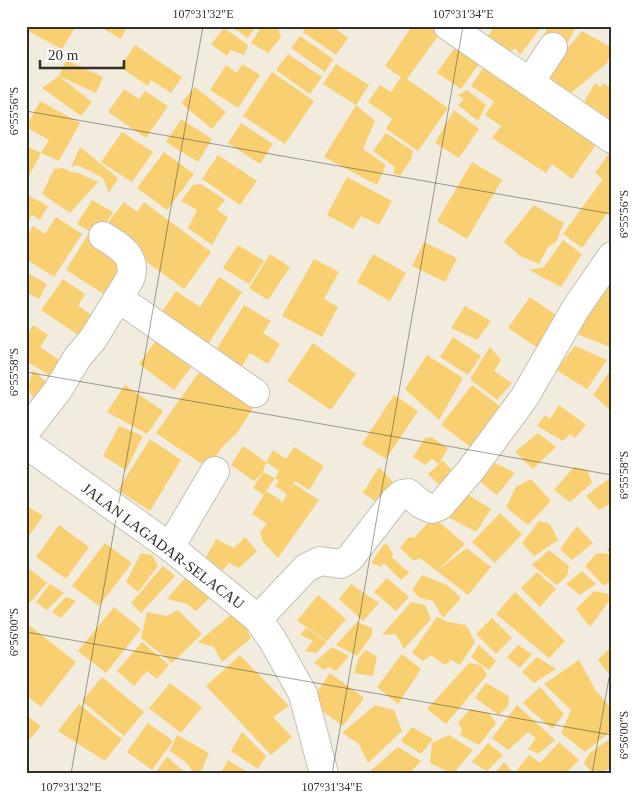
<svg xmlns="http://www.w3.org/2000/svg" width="638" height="800" font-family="Georgia,serif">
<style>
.building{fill:#f8d071;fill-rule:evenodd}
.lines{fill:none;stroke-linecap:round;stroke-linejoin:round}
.minor-casing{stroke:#c6c0b4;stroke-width:30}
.minor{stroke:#fff;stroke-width:28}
.ticks{fill:none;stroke:#312f2a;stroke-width:1;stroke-opacity:0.45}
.labels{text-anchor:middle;stroke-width:5;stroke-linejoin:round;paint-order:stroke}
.street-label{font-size:15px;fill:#312f2a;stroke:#fff}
.neatline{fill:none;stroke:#312f2a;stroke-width:2}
.ticks-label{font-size:12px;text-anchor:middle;fill:#312f2a}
</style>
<rect width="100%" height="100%" fill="#f2ecdf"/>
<!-- building -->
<g class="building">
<path d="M 26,26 L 76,26 L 62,49 L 26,30 Z"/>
<path d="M 99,26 L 127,26 L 121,39 Z"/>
<path d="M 230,26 L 256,26 L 248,38 Z"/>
<path d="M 262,26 L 277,26 L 281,37 L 268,53 L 251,43 Z"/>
<path d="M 307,26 L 332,26 L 348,38 L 336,55 L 303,32 Z"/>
<path d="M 412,26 L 439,26 L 443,29 L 407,79 L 448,108 L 418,151 L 386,129 L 392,119 L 368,102 L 380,85 L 391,92 L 401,77 L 385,66 Z"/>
<path d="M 495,26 L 542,26 L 520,55 L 516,48 L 508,53 L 487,37 Z"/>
<path d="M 549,26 L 577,26 L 563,49 L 543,36 Z"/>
<path d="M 224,28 L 248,45 L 244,55 L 231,50 L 227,56 L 211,44 Z"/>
<path d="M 582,31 L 612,48 L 607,63 L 570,94 L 545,75 Z"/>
<path d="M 300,36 L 333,59 L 325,72 L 291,48 Z"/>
<path d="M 457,44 L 481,61 L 461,89 L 437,73 Z"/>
<path d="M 135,45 L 182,77 L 171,93 L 151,80 L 148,86 L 120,67 Z"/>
<path d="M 288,54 L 322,77 L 310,94 L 276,70 Z"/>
<path d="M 66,60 L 103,77 L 96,93 L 59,76 Z"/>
<path d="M 242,64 L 260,75 L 238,108 L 210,90 L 226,65 L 237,73 Z"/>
<path d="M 336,64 L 369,85 L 356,105 L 323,84 Z"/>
<path d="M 485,65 L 598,142 L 572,179 L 552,164 L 546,173 L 492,138 L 501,126 L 485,115 L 494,101 L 471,86 Z"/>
<path d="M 272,72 L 314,101 L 285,144 L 243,116 Z"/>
<path d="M 59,76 L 92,102 L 81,116 L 42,88 Z"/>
<path d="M 595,83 L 601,87 L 603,83 L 612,88 L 612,123 L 584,102 Z"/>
<path d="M 195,87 L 226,112 L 212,129 L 181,103 Z"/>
<path d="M 124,89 L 139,99 L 145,91 L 168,106 L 146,138 L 108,112 Z"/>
<path d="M 467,90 L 486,105 L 478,121 L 458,105 L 464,99 L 458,95 Z"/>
<path d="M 40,101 L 80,123 L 59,161 L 41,153 L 49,140 L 26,127 Z"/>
<path d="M 356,105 L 375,121 L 363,149 L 386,165 L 377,185 L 324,157 Z"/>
<path d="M 454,110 L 479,129 L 459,158 L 435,143 Z"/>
<path d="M 181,119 L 212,139 L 198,162 L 166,142 Z"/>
<path d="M 241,123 L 273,144 L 260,164 L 228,143 Z"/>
<path d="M 122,132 L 153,152 L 132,182 L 101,162 Z"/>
<path d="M 386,133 L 413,151 L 411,159 L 400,176 L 393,173 L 395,167 L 373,151 Z"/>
<path d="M 26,146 L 41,153 L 26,182 Z"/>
<path d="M 80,147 L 118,178 L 109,193 L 103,178 L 78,165 L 71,167 Z"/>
<path d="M 612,149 L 612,215 L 608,212 L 582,248 L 563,234 L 603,179 L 595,173 Z"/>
<path d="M 164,152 L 194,174 L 167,210 L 137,188 Z"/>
<path d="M 218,155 L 257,181 L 240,205 L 202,179 Z"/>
<path d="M 472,162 L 502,180 L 467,239 L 437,221 Z"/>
<path d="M 63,168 L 72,172 L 78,173 L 98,182 L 70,213 L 42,194 L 54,169 Z"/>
<path d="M 347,177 L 392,201 L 379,225 L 361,216 L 353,229 L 327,215 Z"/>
<path d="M 201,184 L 225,200 L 217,210 L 228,217 L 212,245 L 188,228 L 197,210 L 181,201 L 193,185 Z"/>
<path d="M 26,194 L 48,206 L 40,220 L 32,215 L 26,225 Z"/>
<path d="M 92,200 L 113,212 L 98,236 L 77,224 Z"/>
<path d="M 124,202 L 137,212 L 144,202 L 211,252 L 184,289 L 140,257 L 144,252 L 106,225 Z"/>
<path d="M 534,205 L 564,223 L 556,242 L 548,247 L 539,264 L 520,256 L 504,242 Z"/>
<path d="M 56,217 L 82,234 L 54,277 L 26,259 L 26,237 L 33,226 L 45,234 Z"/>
<path d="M 89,233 L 110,246 L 108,256 L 126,268 L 107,296 L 66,270 Z"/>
<path d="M 563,240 L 582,254 L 561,287 L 529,270 L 544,267 Z"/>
<path d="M 424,242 L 457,258 L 445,282 L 412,266 Z"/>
<path d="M 238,245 L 264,261 L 249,284 L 223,268 Z"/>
<path d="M 270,254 L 290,267 L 268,300 L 249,288 Z"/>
<path d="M 373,254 L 406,273 L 390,301 L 357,282 Z"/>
<path d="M 314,259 L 339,272 L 324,299 L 338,307 L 322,337 L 282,316 Z"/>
<path d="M 26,272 L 47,284 L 39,299 L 26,292 Z"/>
<path d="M 219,277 L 242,292 L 208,344 L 161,313 L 176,291 L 200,307 Z"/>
<path d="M 612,277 L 612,348 L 572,332 Z"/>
<path d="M 63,279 L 85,294 L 78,306 L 95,317 L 81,337 L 41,310 Z"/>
<path d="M 530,297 L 560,318 L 538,348 L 508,328 Z"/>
<path d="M 244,305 L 271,321 L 263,333 L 280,344 L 268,364 L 250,353 L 239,371 L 213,355 Z"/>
<path d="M 465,306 L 491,321 L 477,340 L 451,328 Z"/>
<path d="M 33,325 L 48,335 L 40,347 L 65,364 L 54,378 L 26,361 L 26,338 Z"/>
<path d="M 162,332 L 198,358 L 174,390 L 139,364 Z"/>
<path d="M 453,337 L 481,356 L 468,375 L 440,357 Z"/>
<path d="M 313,343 L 356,374 L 331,410 L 287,381 Z"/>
<path d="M 575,346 L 607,360 L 587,389 L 556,370 Z"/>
<path d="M 490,347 L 501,360 L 494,371 L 512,383 L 497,400 L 470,379 Z"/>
<path d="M 427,355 L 463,378 L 439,420 L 405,389 Z"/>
<path d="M 204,365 L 258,400 L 237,433 L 223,446 L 208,468 L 156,433 Z"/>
<path d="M 612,368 L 612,412 L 593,395 Z"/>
<path d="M 33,370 L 54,389 L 36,404 L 28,388 Z"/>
<path d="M 125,385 L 163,411 L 147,434 L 107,412 Z"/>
<path d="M 472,385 L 501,407 L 471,447 L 441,425 Z"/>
<path d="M 394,395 L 418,411 L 386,459 L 362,444 Z"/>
<path d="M 559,405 L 586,425 L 575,438 L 570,434 L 563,441 L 537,426 L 545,415 L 550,419 Z"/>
<path d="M 119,426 L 143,436 L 126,470 L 103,456 Z"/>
<path d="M 538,433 L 556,447 L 533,469 L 515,452 Z"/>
<path d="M 431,437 L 448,448 L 439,464 L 442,460 L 457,475 L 443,489 L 428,474 L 439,464 L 432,459 L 425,465 L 413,457 L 425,438 Z"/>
<path d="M 150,439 L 181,460 L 150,511 L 118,490 Z"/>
<path d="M 243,446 L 266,462 L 263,472 L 254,481 L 231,465 Z"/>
<path d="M 294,447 L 324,466 L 309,490 L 295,481 L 290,489 L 294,484 L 319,500 L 278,558 L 263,542 L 260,532 L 267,524 L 252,514 L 264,495 L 253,488 L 263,472 L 275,478 L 279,471 L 266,462 L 273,450 L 286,459 ZM 275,478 L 279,481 L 275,486 L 287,494 L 280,506 L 282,501 L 266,491 Z"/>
<path d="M 495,463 L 515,473 L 497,495 L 480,482 Z"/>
<path d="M 379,467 L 397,486 L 380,504 L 363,493 Z"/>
<path d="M 574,467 L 587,470 L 592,483 L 570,502 L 554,490 Z"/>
<path d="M 612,476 L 612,503 L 599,510 L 586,496 Z"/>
<path d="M 531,479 L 551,501 L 528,525 L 506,507 L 516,487 Z"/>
<path d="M 462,491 L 491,509 L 476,532 L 446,516 Z"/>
<path d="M 26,505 L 43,516 L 26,540 Z"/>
<path d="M 500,513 L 522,534 L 495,563 L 472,542 Z"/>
<path d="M 433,517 L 465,544 L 438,570 L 467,548 L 491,567 L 468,595 L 420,558 L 414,561 L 400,548 L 409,537 L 414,538 Z"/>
<path d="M 539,521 L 550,524 L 558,540 L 534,556 L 522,543 Z"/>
<path d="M 59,525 L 89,547 L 66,579 L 36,557 Z"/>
<path d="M 577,526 L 593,543 L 572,560 L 560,549 Z"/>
<path d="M 245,537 L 257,551 L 239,568 L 229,563 L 225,568 L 214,574 L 204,561 L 216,539 L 234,548 Z"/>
<path d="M 105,543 L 132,563 L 99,606 L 72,586 Z"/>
<path d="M 384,544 L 388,545 L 393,554 L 392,557 L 409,573 L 401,580 L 384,563 L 381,567 L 371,563 Z"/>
<path d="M 612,545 L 612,580 L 604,586 L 585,566 L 597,553 L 611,554 L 607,550 Z"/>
<path d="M 549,550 L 569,566 L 567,576 L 557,585 L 532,565 Z"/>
<path d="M 141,553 L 152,555 L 158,566 L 138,592 L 126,582 Z"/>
<path d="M 26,566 L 47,583 L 26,607 Z"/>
<path d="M 163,566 L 175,576 L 141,613 L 131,603 Z"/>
<path d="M 582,571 L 596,584 L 580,595 L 566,584 Z"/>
<path d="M 537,572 L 556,589 L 540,607 L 521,588 Z"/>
<path d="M 422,575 L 447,585 L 461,598 L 443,618 L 433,601 L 420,598 L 412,590 Z"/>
<path d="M 185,578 L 199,585 L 213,595 L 196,611 L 187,604 L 167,599 Z"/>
<path d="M 387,578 L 409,597 L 396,611 L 374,592 Z"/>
<path d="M 50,584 L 64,593 L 47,610 L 36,602 Z"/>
<path d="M 351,584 L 379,603 L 363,621 L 339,599 Z"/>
<path d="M 594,591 L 608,594 L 609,601 L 590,627 L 576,609 Z"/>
<path d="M 515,592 L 565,641 L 549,658 L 496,614 Z"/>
<path d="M 318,595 L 346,619 L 327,641 L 297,621 Z"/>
<path d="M 66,597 L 76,601 L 61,618 L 52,612 Z"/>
<path d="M 411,602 L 425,605 L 431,619 L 404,649 L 396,634 L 382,635 Z"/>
<path d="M 114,607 L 141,629 L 106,673 L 78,651 Z"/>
<path d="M 178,610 L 202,634 L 172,663 L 141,638 L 147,612 L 167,616 Z"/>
<path d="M 232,614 L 241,617 L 251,638 L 222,662 L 214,647 L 198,642 Z"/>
<path d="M 437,617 L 448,622 L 466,625 L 475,642 L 460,665 L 451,660 L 445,665 L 431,655 L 423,661 L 412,653 Z"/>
<path d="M 492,618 L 512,638 L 496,654 L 476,634 Z"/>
<path d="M 357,622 L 372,628 L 372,635 L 357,656 L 336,645 Z"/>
<path d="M 30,626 L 76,662 L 41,707 L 26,695 L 26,631 Z"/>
<path d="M 306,628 L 327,642 L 316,653 L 305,651 L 313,641 L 300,635 Z"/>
<path d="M 142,642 L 169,665 L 157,679 L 147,671 L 134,686 L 117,671 Z"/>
<path d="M 479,645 L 496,661 L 489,670 L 471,657 Z"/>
<path d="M 518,645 L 532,654 L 520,668 L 507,657 Z"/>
<path d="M 612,646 L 612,678 L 598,660 Z"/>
<path d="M 332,647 L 349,656 L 336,671 L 329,667 L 324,670 L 314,663 Z"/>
<path d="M 366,650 L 377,657 L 373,676 L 354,673 L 359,657 Z"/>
<path d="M 402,654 L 421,669 L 398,704 L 377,687 Z"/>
<path d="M 240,655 L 289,706 L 273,717 L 292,737 L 271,755 L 206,686 Z"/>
<path d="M 537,657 L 556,669 L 534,683 L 522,672 Z"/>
<path d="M 579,660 L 596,691 L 612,709 L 612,730 L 585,752 L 561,733 L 571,710 L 544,684 Z"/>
<path d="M 469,663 L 481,665 L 487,675 L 446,724 L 427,709 Z"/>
<path d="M 330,673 L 364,698 L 343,726 L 310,702 Z"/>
<path d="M 102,677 L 144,712 L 124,736 L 82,701 Z"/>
<path d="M 170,683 L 202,707 L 181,733 L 149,708 Z"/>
<path d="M 486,683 L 509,696 L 508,706 L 499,715 L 475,698 Z"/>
<path d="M 540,687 L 564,714 L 552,729 L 523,703 Z"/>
<path d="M 79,704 L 122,739 L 105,761 L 58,731 Z"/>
<path d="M 375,705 L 394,710 L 402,731 L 368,763 L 359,744 L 342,733 Z"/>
<path d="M 517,705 L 555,740 L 538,754 L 528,749 L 536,738 L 528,732 L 508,750 L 492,738 Z"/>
<path d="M 470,709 L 489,713 L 496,723 L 479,745 L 460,735 L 462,729 L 458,723 Z"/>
<path d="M 26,715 L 41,726 L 28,741 L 26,740 Z"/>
<path d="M 148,723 L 173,741 L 152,770 L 127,752 Z"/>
<path d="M 412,727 L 433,739 L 421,754 L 401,741 Z"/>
<path d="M 242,732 L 266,756 L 258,769 L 231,751 Z"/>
<path d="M 177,735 L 209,753 L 200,774 L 194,774 L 187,763 L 170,751 Z"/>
<path d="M 449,735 L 473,750 L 453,774 L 430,763 L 432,743 Z"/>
<path d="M 612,737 L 612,767 L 598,774 L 593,774 L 584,763 L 590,753 Z"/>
<path d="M 559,742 L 579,760 L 565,774 L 521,774 L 517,770 L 529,755 L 540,763 Z"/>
<path d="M 488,743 L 503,755 L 487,771 L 472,762 Z"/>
<path d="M 398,747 L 421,761 L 409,774 L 374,774 L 370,771 Z"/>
<path d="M 167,757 L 187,774 L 156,772 Z"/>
<path d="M 228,760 L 250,774 L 220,774 Z"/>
<path d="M 504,762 L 512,771 L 508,774 L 494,774 Z"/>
</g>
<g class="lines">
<!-- minor casing -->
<g class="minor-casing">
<g id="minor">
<path d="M 448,26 L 612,139"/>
<path d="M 530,82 L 553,47"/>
<path d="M 118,298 L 255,393"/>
<path d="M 26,431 L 58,390 L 77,358 L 93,339 L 130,279 C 138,257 120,246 103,236"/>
<path d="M 26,446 L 33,449 L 170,547 L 258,619 L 272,639 L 303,694 L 324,774"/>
<path d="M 170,547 L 215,471"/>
<path d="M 258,619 L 306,568 L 320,561 L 341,564 L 350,558 L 395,500 L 402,494 L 408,493 L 421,504 L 432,509 L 440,506 L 470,471 L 524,398 L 576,308 L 612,256"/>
</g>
</g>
<!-- minor -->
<use href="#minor" class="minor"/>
</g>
<!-- ticks -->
<path class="ticks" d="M 26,111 L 612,214M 26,372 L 612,475M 26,632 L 612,735M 71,774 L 203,26M 332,774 L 463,26M 592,774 L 612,661"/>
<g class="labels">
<!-- street labels -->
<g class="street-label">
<text transform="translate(163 546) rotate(37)" y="5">JALAN LAGADAR-SELACAU</text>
</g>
</g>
<!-- border -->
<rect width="638" height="800" fill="none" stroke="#ffffff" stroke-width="55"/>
<!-- scale -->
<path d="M40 60v8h84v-8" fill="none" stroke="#312f2a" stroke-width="2.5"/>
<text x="48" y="60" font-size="15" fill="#312f2a" stroke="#ffffff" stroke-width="4" paint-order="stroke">20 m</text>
<rect x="28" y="28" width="582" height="744" class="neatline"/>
<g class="ticks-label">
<text x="203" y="18">107°31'32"E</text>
<text x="463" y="18">107°31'34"E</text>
<text transform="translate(14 111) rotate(-90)" y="4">6°55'56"S</text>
<text transform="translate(624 214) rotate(-90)" y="4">6°55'56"S</text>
<text transform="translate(14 372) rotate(-90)" y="4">6°55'58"S</text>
<text transform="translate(624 475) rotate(-90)" y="4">6°55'58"S</text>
<text transform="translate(14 632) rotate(-90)" y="4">6°56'00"S</text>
<text transform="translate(624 735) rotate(-90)" y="4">6°56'00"S</text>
<text x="71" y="791">107°31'32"E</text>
<text x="332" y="791">107°31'34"E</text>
</g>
</svg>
